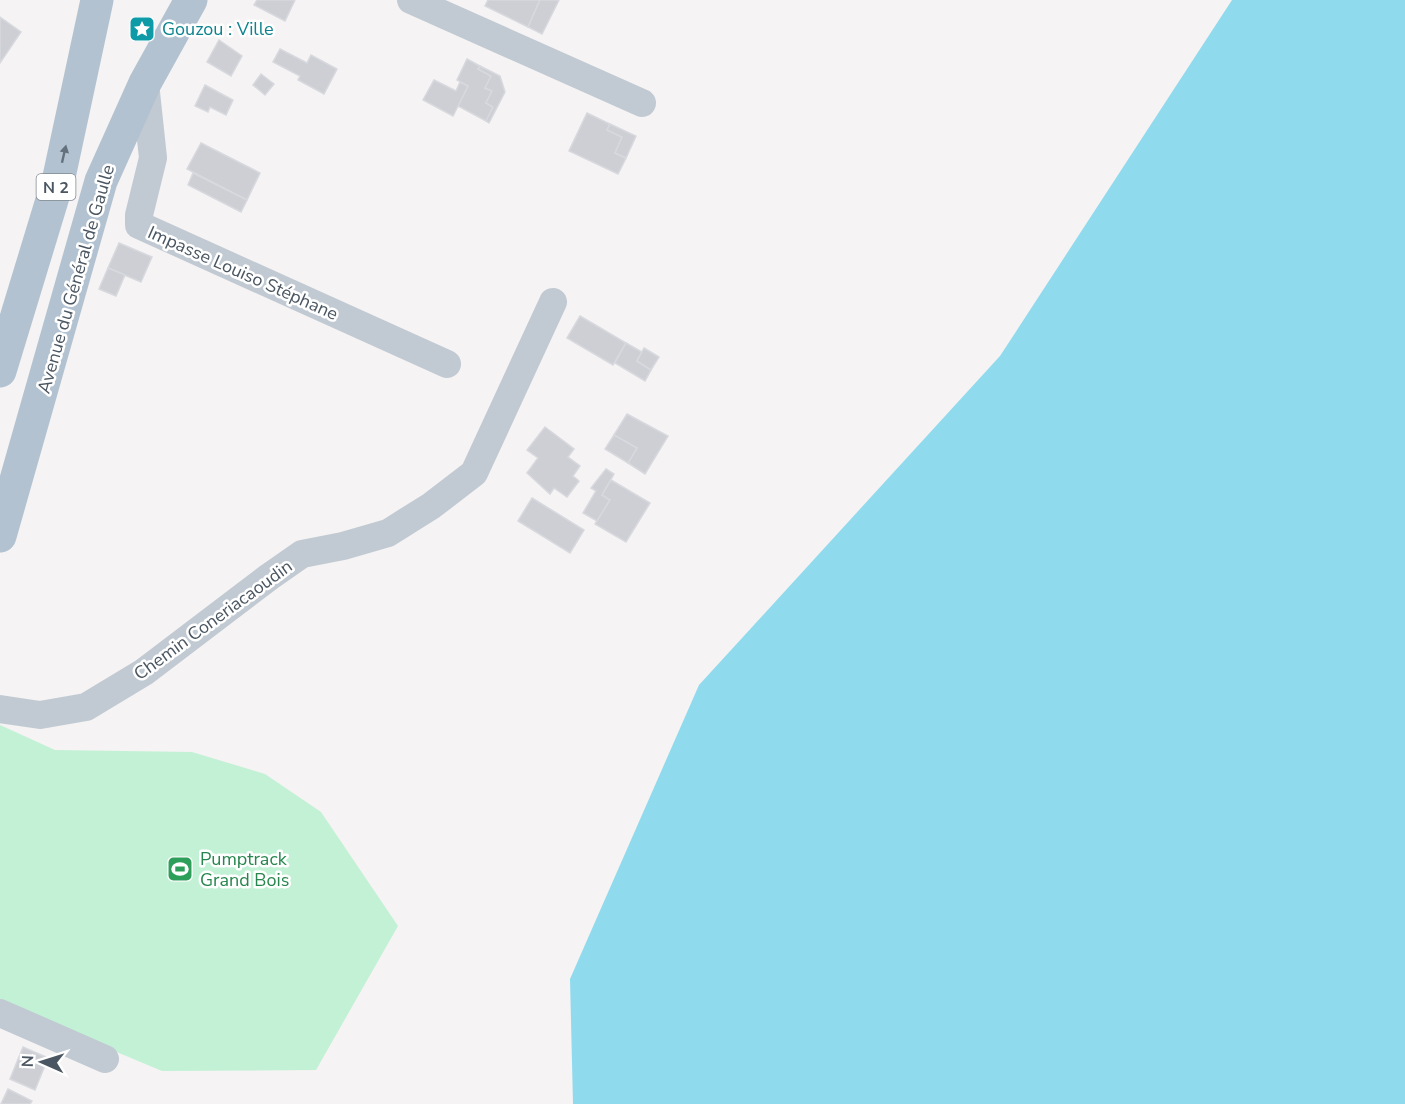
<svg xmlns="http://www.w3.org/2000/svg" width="1405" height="1104" font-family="'Nunito Sans',sans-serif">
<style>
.green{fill:#c3f1d5}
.water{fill:#90daee}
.building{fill:#cdcfd5;stroke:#d7d9de;stroke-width:1.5}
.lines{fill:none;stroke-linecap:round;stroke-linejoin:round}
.minor{stroke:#c1cad2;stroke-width:28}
.major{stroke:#b3c2d1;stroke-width:33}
.oneway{fill:#64717d}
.labels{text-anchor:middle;stroke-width:5;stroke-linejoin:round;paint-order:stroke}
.shield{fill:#fff;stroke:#808990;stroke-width:1.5}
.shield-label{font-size:16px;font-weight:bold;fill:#4a5661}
.culture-label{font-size:18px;fill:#0d838f;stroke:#fff;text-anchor:start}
.street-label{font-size:18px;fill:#4a5661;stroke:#fff}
.leisure-label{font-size:18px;fill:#27864d;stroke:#fff;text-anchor:start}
</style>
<rect width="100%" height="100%" fill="#f5f3f3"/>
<!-- green -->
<path class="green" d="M 0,725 L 55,750 L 192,752 L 265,774 L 321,812 L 398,926 L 316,1070 L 162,1071 L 0,1003 Z"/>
<!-- water -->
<path class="water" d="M 1232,0 L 1405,0 L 1405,1104 L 573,1104 L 570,979 L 699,685 L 1000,356 Z"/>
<!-- building -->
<g class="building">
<path d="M 257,0 L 295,0 L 285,21 L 254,5 Z"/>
<path d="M 488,0 L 540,0 L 528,27 L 485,6 Z"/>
<path d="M 540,0 L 559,0 L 542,34 L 528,27 Z"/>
<path d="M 0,17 L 21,32 L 0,63 Z"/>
<path d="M 219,40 L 242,56 L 231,76 L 207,62 Z"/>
<path d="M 280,49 L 307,63 L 311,55 L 337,69 L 324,94 L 298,80 L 300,76 L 273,62 Z"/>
<path d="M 467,59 L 480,66 L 478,69 L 491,76 L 485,88 L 492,91 L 486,103 L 493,107 L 486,121 L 458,106 L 468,86 L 457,80 Z"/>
<path d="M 480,66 L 500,76 L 505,92 L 489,123 L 486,121 L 493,107 L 486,103 L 492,91 L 485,88 L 491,76 L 478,69 Z"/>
<path d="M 261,74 L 274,84 L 265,95 L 253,85 Z"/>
<path d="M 434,80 L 456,91 L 460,82 L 468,86 L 453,116 L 423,100 Z"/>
<path d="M 205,85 L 233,100 L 226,115 L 210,107 L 208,112 L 195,106 Z"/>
<path d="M 587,113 L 610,124 L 607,130 L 622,137 L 615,153 L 626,158 L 618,174 L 569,151 Z"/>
<path d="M 610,124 L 636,136 L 626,158 L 615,153 L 622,137 L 607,130 Z"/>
<path d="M 201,143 L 260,173 L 247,200 L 187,169 Z"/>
<path d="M 193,173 L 247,200 L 241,212 L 188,185 Z"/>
<path d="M 119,243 L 152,257 L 141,282 L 108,268 Z"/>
<path d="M 108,268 L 125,275 L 116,296 L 99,289 Z"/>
<path d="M 580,316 L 626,343 L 613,365 L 567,338 Z"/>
<path d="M 626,343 L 642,352 L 637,361 L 651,370 L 645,381 L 615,363 Z"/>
<path d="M 644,348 L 659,357 L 651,370 L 637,361 Z"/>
<path d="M 627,414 L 668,436 L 645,474 L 628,463 L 637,448 L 614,435 Z"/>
<path d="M 545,427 L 574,449 L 568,457 L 580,466 L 573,476 L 579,481 L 567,497 L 554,488 L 550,494 L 527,473 L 538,458 L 527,450 Z"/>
<path d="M 614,435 L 637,448 L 628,463 L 605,449 Z"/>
<path d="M 606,469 L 614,474 L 602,495 L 610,500 L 597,521 L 583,513 L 596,491 L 591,488 Z"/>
<path d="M 611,480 L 650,503 L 626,542 L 595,524 L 610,500 L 602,495 Z"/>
<path d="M 532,498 L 584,530 L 570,553 L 518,521 Z"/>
<path d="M 23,1047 L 48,1058 L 35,1090 L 10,1079 Z"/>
<path d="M 8,1089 L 32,1101 L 30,1104 L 1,1104 Z"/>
</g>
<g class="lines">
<!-- minor -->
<g class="minor">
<path d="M 411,0 L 642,103"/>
<path d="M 145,83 L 153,158 L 139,215 L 139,225 L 447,364"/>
<path d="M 0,709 L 40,715 L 86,707 L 144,672 L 269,577 L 302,554 L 343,546 L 388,533 L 431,506 L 474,473 L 553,302"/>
<path d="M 0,1013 L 105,1059"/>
</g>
<!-- major -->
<g class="major">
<path d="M 0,371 L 59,177 L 97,0"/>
<path d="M 0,536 L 101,181 L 145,83 L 191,0"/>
</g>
</g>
<!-- one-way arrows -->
<defs><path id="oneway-solid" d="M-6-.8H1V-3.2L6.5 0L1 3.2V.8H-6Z" transform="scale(1.5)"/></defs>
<use class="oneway" href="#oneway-solid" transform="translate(64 154) rotate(-77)"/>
<!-- icons -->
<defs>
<g id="sight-square" transform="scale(1.35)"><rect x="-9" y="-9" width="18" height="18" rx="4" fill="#0f9aa8" stroke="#fff"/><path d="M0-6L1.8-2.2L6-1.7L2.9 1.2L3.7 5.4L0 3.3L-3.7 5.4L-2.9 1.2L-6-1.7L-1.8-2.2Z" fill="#fff"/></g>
<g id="stadium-square" transform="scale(1.35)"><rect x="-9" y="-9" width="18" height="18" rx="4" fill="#2e9e5b" stroke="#fff"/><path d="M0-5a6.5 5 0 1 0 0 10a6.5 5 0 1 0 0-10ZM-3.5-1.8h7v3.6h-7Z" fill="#fff"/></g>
</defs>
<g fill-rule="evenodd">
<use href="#sight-square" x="142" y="29"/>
<use href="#stadium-square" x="180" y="869"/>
</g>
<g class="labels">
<!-- shield labels -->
<rect class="shield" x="36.5" y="174" width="39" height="26" rx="4.5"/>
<g class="shield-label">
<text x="56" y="193">N 2</text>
</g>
<!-- culture labels -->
<g class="culture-label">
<text x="162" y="35">Gouzou : Ville</text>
</g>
<!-- street labels -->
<g class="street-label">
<text transform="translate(243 273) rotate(24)" y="6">Impasse Louiso Stéphane</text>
<text transform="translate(76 279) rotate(-74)" y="6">Avenue du Général de Gaulle</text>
<text transform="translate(213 620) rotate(-36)" y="6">Chemin Coneriacaoudin</text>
</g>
<!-- leisure labels -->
<g class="leisure-label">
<text x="200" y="865">Pumptrack<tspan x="200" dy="21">Grand Bois</tspan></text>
</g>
</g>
<!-- north arrow -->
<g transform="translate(42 1062) rotate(273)" stroke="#ffffff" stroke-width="4.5" paint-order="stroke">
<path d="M0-4.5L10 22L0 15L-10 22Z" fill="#4a5661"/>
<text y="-9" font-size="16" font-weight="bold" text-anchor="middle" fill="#4a5661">N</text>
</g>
</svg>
